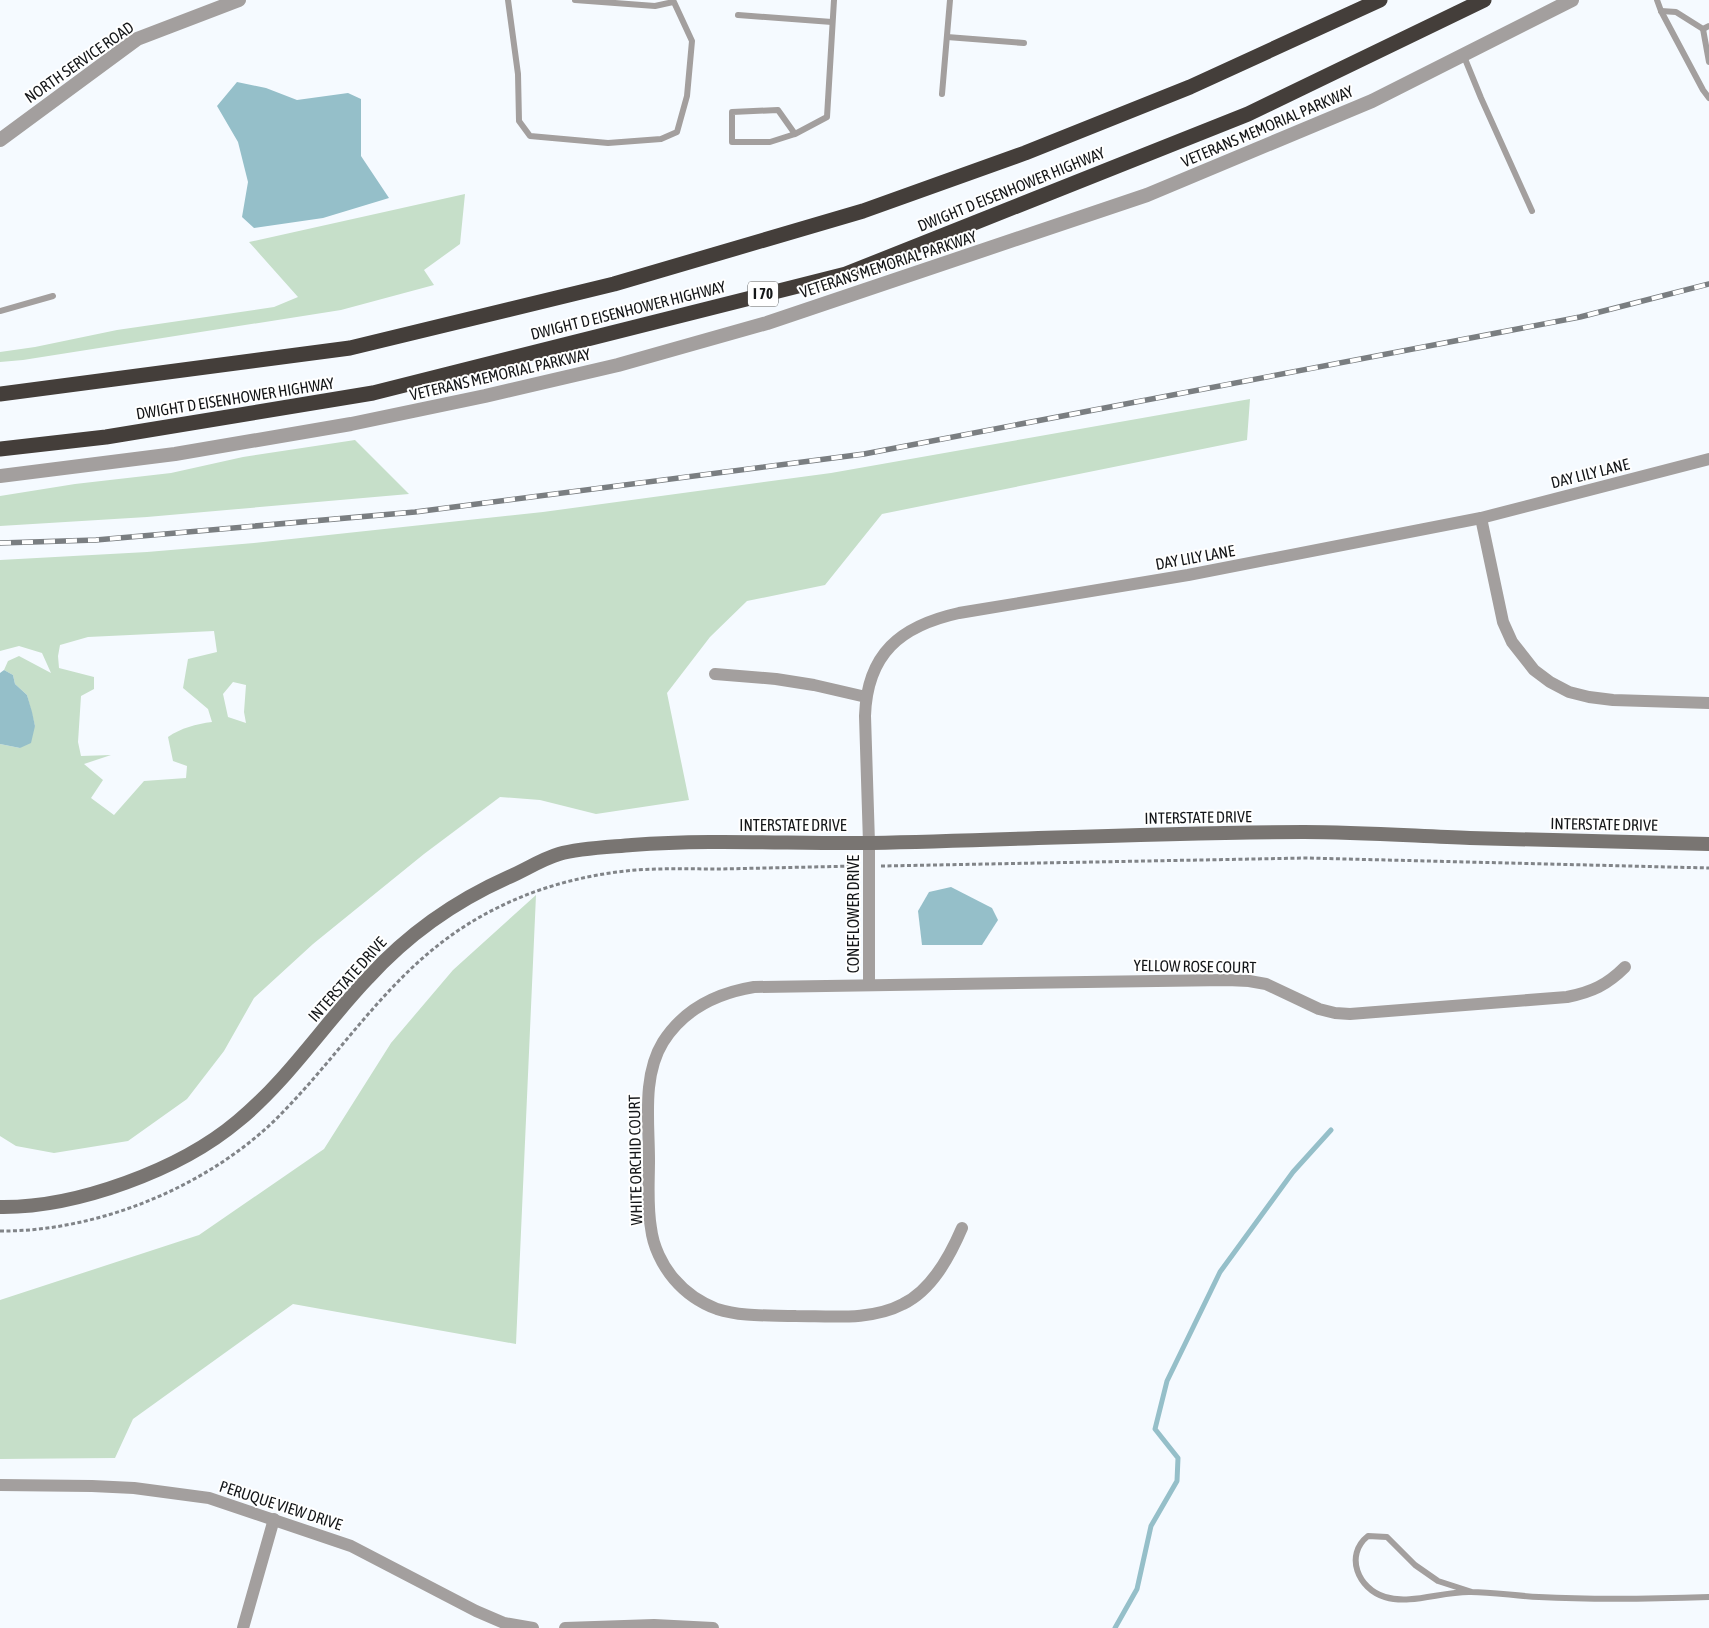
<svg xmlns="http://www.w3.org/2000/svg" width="1709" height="1628" font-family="'Asap Condensed',sans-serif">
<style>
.green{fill:#c6dfc9;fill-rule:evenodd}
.water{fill:#95bfc9}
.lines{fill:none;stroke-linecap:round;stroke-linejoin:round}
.stream{stroke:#95bfc9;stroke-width:5}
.path{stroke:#818488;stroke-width:3;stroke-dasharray:4 2.5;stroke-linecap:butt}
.service{stroke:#a39f9e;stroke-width:6}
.minor{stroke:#a39f9e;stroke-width:12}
.tertiary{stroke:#a39f9e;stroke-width:14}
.secondary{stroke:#797572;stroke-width:14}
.motorway{stroke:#443e3a;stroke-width:15}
.rail-casing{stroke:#7a7e81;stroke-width:5.5}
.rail{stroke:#fff;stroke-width:4;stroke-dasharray:11;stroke-linecap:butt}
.labels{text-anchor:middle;stroke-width:4;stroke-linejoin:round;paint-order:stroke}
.shield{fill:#fff;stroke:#5a5c5d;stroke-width:1}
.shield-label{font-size:15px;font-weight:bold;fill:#141618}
.street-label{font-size:16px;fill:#141618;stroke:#fff}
</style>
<rect width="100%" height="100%" fill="#f5faff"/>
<!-- green -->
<g class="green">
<path d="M 465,194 L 460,244 L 424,270 L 434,285 L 341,310 L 23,360 L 0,362 L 0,352 L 35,347 L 117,330 L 274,307 L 298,297 L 249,242 Z"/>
<path d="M 1250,399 L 1247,440 L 882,514 L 825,585 L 747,601 L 710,637 L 667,693 L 689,800 L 596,814 L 540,800 L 500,797 L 424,854 L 313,944 L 254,998 L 224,1051 L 187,1099 L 128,1141 L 54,1153 L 16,1146 L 0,1136 L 0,744 L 20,748 L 35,726 L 27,695 L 15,684 L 13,675 L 4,670 L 8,661 L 19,656 L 51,673 L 42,653 L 19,646 L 0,651 L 0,560 L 147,552 L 254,543 L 543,512 L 831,473 ZM 214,631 L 217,652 L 188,659 L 183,688 L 208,709 L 212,722 C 196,724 181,728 168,737 L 173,761 L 187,766 L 186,778 L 144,781 L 114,815 L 91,798 L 103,780 L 84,764 L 111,755 L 81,756 L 78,742 L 81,696 L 94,689 L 94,677 L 59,668 L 58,656 L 60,645 L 88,637 ZM 233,682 L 246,685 L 244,712 L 246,723 L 228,717 L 223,694 Z"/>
<path d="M 355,440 L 409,494 L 147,517 L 0,526 L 0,496 L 75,484 L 171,473 L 243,457 Z"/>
<path d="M 536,895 L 516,1344 L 293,1304 L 133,1419 L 115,1458 L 0,1459 L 0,1300 L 199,1235 L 324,1149 L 391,1043 L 453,970 Z"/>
</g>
<!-- water -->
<g class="water">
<path d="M 237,82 L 266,88 L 297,100 L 348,93 L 361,99 L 361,156 L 389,198 L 323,218 L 254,228 L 242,217 L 248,182 L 238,142 L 217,106 Z"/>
<path d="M 4,670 L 13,675 L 15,684 L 27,695 L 32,712 L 35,726 L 31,743 L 20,748 L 0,744 L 0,673 Z"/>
<path d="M 951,887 L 992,908 L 998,920 L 982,945 L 922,945 L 918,911 L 929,892 Z"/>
</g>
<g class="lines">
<!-- stream -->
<path class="stream" d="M 1115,1628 L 1137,1589 L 1151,1526 L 1177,1481 L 1178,1458 L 1155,1429 L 1167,1381 L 1220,1272 L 1293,1172 L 1331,1130"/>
<!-- path -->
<g class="path">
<path d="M 881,866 L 1306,858 L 1709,868"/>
<path d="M 0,1231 C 100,1232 214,1184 283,1112 C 355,1038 401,954 499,907 C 541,886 589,874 636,870 C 664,868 692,869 720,869 C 766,868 811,867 857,866"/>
</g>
<!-- service -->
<g class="service">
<path d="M 508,0 L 518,74 L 519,121 L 530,136 L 608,143 L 661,139 L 677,132 L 687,96 L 692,41 L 673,0"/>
<path d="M 575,0 L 655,6 L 673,2"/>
<path d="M 1657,0 L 1661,11 L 1703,90 L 1709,98"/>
<path d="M 1661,11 L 1676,12 L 1703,29 L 1709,26"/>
<path d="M 738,15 L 832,22"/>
<path d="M 1703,29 L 1709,62"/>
<path d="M 947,37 L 1024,43"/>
<path d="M 1463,54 L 1481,98 L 1532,211"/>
<path d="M 942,94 L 950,0"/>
<path d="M 795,134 L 778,110 L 732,112 L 732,142 L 770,142 L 795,134 L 827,117 L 834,0"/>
<path d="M 0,311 L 53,296"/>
<path d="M 1472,1592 L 1438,1581 L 1415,1565 L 1387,1537 L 1368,1536 C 1344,1555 1358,1589 1385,1597 C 1411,1605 1443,1591 1471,1592 C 1493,1592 1516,1596 1539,1597 C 1595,1600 1652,1599 1709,1597"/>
</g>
<!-- minor -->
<g class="minor">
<path d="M 1481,518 L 1503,622 L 1512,642 L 1534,670 L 1550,682 L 1569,692 L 1589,697 L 1613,700 L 1709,703"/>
<path d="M 715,674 L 776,679 L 814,685 L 866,697"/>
<path d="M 869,985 L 869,843 L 865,716 C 867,654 900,626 959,613 L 1188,575 L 1481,518 L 1709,459"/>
<path d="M 962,1228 C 950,1256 932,1290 903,1304 C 871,1321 830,1316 796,1316 C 769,1315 742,1317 717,1309 C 701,1303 685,1292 674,1279 C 662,1265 653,1246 651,1228 C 647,1206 649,1182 649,1160 C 649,1122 642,1076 663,1042 C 684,1009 717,993 754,987 L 1227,980 L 1249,981 L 1266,984 L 1319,1009 L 1335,1013 L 1350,1014 L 1567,997 C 1592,992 1607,985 1625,967"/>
<path d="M 0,1485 L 92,1486 L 134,1488 L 209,1498 L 351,1546 L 476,1611 L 504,1623 L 533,1628"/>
<path d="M 243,1628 L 274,1519"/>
<path d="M 565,1628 L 654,1625 L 713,1628"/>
</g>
<!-- tertiary -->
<g class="tertiary">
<path d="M 0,140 L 137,39 L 239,0"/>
<path d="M 0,476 L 175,454 L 351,424 L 485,396 L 618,365 L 767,323 L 1147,195 L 1372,101 L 1572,0"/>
</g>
<!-- secondary -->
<path class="secondary" d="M 0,1207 C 76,1208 180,1170 238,1121 C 288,1080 324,1024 368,978 C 408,934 455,901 509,877 C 525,870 542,859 559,854 C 580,848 611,847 632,845 C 712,839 792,844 872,843 C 1016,840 1160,832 1304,832 C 1359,832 1415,836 1470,838 C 1549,840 1629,842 1709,844"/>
<!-- motorway -->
<g class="motorway">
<path d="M 0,394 L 350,348 L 614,284 L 863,211 L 1025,153 L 1190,87 L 1380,0"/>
<path d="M 0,449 L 106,437 L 373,393 L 846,274 L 1248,114 L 1484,0"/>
</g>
<!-- rail casing -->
<g class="rail-casing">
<path id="rail" d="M 0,543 L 96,540 L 415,512 L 864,454 L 1580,317 L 1709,284"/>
</g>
<!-- rail -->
<use href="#rail" class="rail"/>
</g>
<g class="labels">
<!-- shield labels -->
<rect class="shield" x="748" y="281.5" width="30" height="25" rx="4"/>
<g class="shield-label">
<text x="763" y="299">I 70</text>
</g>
<!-- street labels -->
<g class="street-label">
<text transform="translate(79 62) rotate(-35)" y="6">NORTH SERVICE ROAD</text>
<text transform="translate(1267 126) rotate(-23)" y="6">VETERANS MEMORIAL PARKWAY</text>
<text transform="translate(1011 189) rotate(-22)" y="6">DWIGHT D EISENHOWER HIGHWAY</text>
<text transform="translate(888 264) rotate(-18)" y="6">VETERANS MEMORIAL PARKWAY</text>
<text transform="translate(628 310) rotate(-14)" y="6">DWIGHT D EISENHOWER HIGHWAY</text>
<text transform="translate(500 374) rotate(-13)" y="6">VETERANS MEMORIAL PARKWAY</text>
<text transform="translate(235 398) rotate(-9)" y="6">DWIGHT D EISENHOWER HIGHWAY</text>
<text transform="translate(1590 473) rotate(-14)" y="6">DAY LILY LANE</text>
<text transform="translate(1195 557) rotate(-10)" y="6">DAY LILY LANE</text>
<text transform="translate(1198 817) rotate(-1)" y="6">INTERSTATE DRIVE</text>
<text transform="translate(1604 824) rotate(1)" y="6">INTERSTATE DRIVE</text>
<text x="793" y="831">INTERSTATE DRIVE</text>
<text transform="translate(853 914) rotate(-90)" y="6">CONEFLOWER DRIVE</text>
<text transform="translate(1195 966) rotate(1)" y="6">YELLOW ROSE COURT</text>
<text transform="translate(347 979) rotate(-48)" y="6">INTERSTATE DRIVE</text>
<text transform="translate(635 1160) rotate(-91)" y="6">WHITE ORCHID COURT</text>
<text transform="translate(281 1505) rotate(18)" y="6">PERUQUE VIEW DRIVE</text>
</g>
</g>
</svg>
